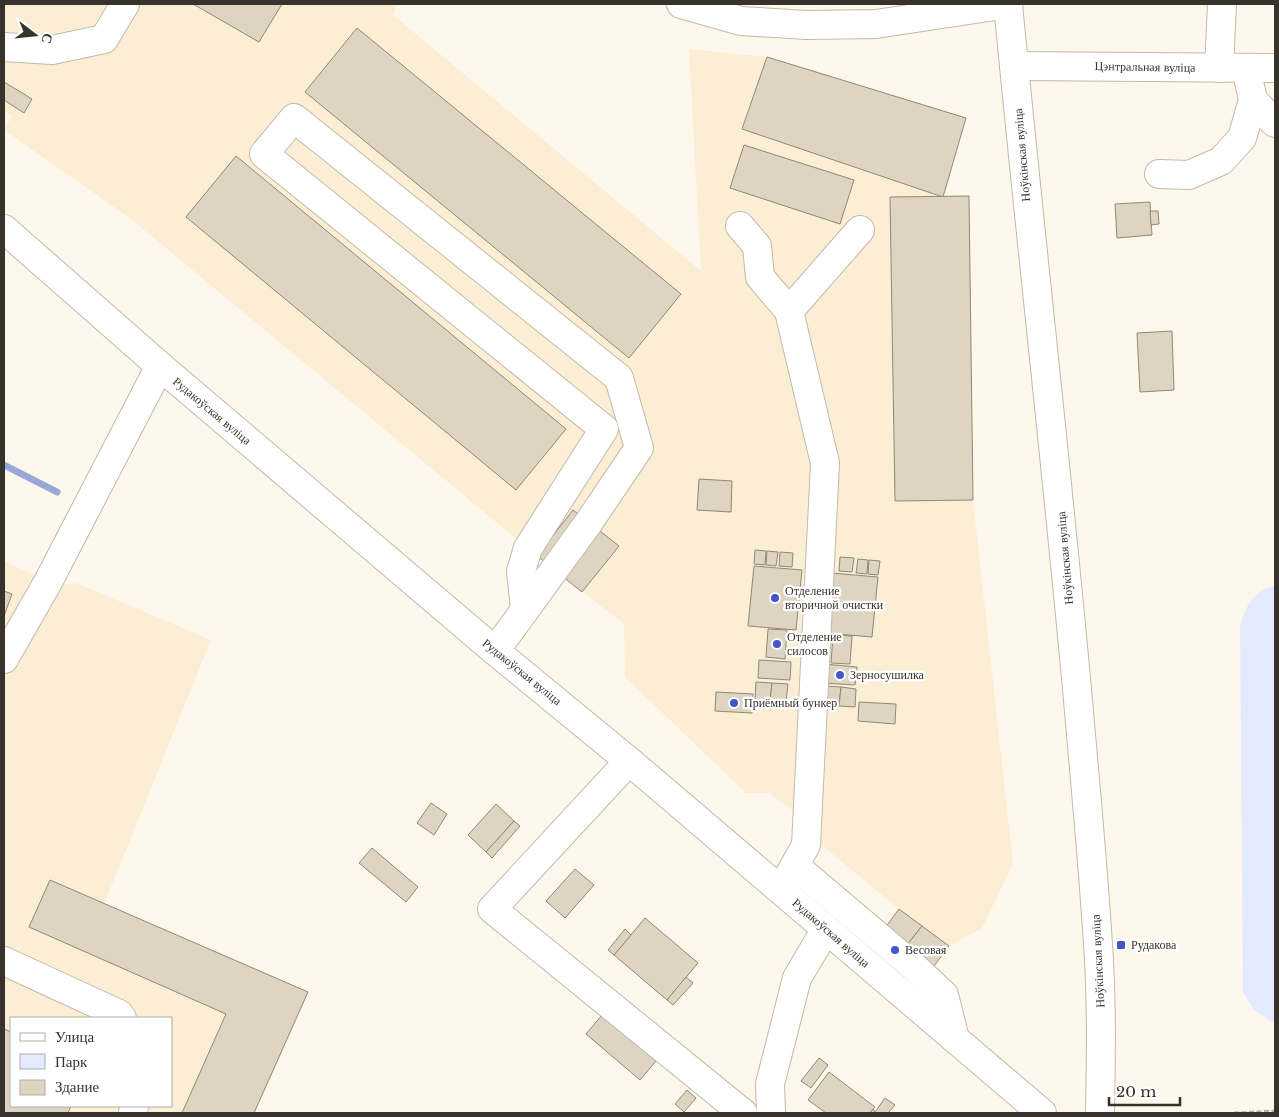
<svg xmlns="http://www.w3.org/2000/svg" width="1279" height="1117" font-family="'Libre Baskerville',serif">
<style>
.built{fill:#fbeed4;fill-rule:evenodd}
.green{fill:#e3e9fe}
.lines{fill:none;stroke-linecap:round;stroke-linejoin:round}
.stream{stroke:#99a8d9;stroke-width:7}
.building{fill:#ded4c2;stroke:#908776}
.minor-casing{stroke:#c3baa8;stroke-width:30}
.major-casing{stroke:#c3baa8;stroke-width:30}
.path{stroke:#b6b1a7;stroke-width:3;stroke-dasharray:5 2.5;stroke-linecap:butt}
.minor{stroke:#fff;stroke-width:28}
.major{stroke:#fff;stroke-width:28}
.poi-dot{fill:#4355c9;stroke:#fff;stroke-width:2}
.labels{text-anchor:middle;stroke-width:4.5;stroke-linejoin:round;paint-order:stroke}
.street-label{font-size:12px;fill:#37332c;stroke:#fff}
.poi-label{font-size:12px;fill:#37332c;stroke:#fff;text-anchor:start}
</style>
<rect width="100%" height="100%" fill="#fdf7ec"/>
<!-- built -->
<g class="built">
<path d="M 4,4 L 397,4 L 393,15 L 701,271 L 689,49 L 767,57 L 966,118 L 943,196 L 969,196 L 973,500 L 1013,864 L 982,928 L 949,946 L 899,909 L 824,847 L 792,843 L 799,815 L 769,793 L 746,793 L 625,677 L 624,624 L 537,556 L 131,219 L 4,130 L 12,116 L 4,111 Z"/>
<path d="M 4,561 L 57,586 L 76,583 L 211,640 L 104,904 L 308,992 L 254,1113 L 4,1113 ZM 11,1018 L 171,1018 L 171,1106 L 11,1106 Z"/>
</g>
<!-- green -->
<path class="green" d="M 1275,585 L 1275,1024 L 1254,1010 L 1243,992 L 1240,625 C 1248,602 1252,594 1275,585 Z"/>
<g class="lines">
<!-- stream -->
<path class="stream" d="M 4,465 L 57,492"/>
</g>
<!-- building -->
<g class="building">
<path d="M 193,4 L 282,4 L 259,42 Z"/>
<path d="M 357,28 L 681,294 L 629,358 L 305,92 Z"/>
<path d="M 767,57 L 966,118 L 943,197 L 742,129 Z"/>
<path d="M 4,82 L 32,99 L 24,113 L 4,100 Z"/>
<path d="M 744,145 L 854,180 L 840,224 L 730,188 Z"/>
<path d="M 236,156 L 566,429 L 516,490 L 186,217 Z"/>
<path d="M 969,196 L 973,500 L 895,501 L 890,197 Z"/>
<path d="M 1150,202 L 1152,235 L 1117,238 L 1115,204 Z"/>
<path d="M 1150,211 L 1158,211 L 1159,224 L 1151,225 Z"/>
<path d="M 1172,331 L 1174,390 L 1140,392 L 1137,333 Z"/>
<path d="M 699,479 L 732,481 L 731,512 L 697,510 Z"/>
<path d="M 573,510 L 619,546 L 582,592 L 537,556 Z"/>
<path d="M 755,550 L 766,551 L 765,565 L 754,564 Z"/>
<path d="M 767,551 L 778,552 L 776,566 L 766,565 Z"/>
<path d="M 780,552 L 793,553 L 792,567 L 779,566 Z"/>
<path d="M 840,557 L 854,558 L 852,572 L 839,571 Z"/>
<path d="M 858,559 L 868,560 L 867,574 L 856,573 Z"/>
<path d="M 869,560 L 880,561 L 878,575 L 868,574 Z"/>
<path d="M 754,566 L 802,570 L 796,630 L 748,626 Z"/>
<path d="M 831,573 L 878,577 L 872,637 L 825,633 Z"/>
<path d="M 4,591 L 12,594 L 4,616 Z"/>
<path d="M 768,629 L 787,630 L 785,659 L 766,657 Z"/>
<path d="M 833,635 L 852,636 L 850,664 L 831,663 Z"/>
<path d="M 759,660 L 791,662 L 790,680 L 758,678 Z"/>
<path d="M 824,664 L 857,667 L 855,685 L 823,683 Z"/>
<path d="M 756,682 L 772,683 L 770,701 L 755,700 Z"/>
<path d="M 772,683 L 788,684 L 786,702 L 770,701 Z"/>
<path d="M 825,686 L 841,687 L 839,706 L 824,705 Z"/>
<path d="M 841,687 L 856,689 L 855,707 L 839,706 Z"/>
<path d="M 716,692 L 753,694 L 752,713 L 715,711 Z"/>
<path d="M 859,702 L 896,704 L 895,724 L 858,721 Z"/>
<path d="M 431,803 L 447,814 L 434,835 L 417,823 Z"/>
<path d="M 496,804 L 514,821 L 486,852 L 468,835 Z"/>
<path d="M 514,821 L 520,826 L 492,858 L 486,852 Z"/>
<path d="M 372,848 L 418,887 L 406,902 L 359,863 Z"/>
<path d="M 575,869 L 594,885 L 565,918 L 546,901 Z"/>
<path d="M 50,880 L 308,992 L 254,1113 L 182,1113 L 226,1014 L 29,927 Z"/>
<path d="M 899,909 L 922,926 L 907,945 L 885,928 Z"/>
<path d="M 645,918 L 698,963 L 667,1000 L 614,955 Z"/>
<path d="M 922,926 L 949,946 L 934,966 L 907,945 Z"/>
<path d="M 625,929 L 631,935 L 614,955 L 608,950 Z"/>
<path d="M 686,977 L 693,983 L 673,1005 L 667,1000 Z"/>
<path d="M 602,1015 L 656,1061 L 640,1080 L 586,1034 Z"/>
<path d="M 4,1029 L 11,1032 L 11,1106 L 71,1106 L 68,1113 L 4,1113 Z"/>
<path d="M 819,1058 L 828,1065 L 811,1088 L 801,1081 Z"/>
<path d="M 829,1072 L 875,1107 L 870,1113 L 826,1113 L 808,1100 Z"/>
<path d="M 687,1090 L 696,1098 L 684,1112 L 675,1104 Z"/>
<path d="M 885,1098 L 895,1105 L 888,1113 L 870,1113 L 873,1109 L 875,1112 Z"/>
</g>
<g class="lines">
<!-- minor casing -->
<g class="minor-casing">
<g id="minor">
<path d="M 681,4 L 741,21 L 807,25 L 876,24 L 1008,4"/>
<path d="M 4,47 L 52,50 L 104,39 L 125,4"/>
<path d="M 1014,66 L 1275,68"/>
<path d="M 1219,68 L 1222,4"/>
<path d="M 1253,100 L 1275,123"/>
<path d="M 1159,174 L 1189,175 L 1221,161 L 1242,138 L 1253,100 L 1246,68"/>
<path d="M 740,226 L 757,246 L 760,277 L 789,311"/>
<path d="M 4,229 L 160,366 L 495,651 L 629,761 L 1042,1113"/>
<path d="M 495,651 L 589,522 L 639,448 L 619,378 L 294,118 L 264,154 L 604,429 L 528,548 L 521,571 L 525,610"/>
<path d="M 4,659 L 48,582 L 160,366"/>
<path d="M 629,761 L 492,909 L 743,1113"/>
<path d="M 795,866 L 912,965 L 944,995 L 955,1039"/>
<path d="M 781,890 L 806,845 L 825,463 L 789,311 L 860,230"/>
<path d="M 4,961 L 119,1014 L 122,1018"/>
<path d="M 133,1113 L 134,1106"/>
<path d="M 771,1113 L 770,1084 L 797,978 L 826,929"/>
</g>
</g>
<!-- major casing -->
<g class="major-casing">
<path id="major" d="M 1008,4 C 1030,236 1057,468 1078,700 C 1085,782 1093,863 1098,945 C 1102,1001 1101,1057 1100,1113"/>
</g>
<!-- path -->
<path class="path" d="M 1234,1113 L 1275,1111"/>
<!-- minor -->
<use href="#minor" class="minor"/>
<!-- major -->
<use href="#major" class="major"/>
</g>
<!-- markers -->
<g class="poi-dot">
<circle cx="775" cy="598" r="5"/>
<circle cx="777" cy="644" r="5"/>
<circle cx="840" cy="675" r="5"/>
<circle cx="734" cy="703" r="5"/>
<rect x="1116" y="940" width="10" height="10" rx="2.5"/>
<circle cx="895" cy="950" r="5"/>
</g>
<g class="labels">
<!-- street labels -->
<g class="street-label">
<text transform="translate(1145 67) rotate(1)" y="4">Цэнтральная вуліца</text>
<text transform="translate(1022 155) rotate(-95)" y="4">Ноўкінская вуліца</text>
<text transform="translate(212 411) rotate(40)" y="4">Рудакоўская вуліца</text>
<text transform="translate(1065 558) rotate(-95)" y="4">Ноўкінская вуліца</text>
<text transform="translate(522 672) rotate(39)" y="4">Рудакоўская вуліца</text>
<text transform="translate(831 933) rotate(41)" y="4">Рудакоўская вуліца</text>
<text transform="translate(1098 961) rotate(-93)" y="4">Ноўкінская вуліца</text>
</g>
<!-- poi labels -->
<g class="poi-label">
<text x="785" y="595">Отделение<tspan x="785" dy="14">вторичной очистки</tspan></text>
<text x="787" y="641">Отделение<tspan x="787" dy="14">силосов</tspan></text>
<text x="850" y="679">Зерносушилка</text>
<text x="744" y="707">Приёмный бункер</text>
<text x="1131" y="949">Рудакова</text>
<text x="905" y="954">Весовая</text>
</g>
</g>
<!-- border -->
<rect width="1279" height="1117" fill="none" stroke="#37332c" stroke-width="10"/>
<!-- legend -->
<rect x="10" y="1017" width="162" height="90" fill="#ffffff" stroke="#afadab"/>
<rect x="20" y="1033" width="25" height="8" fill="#ffffff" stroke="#afadab"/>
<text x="55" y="1042" font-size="15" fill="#37332c">Улица</text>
<rect x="20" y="1054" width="25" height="15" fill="#e3e9fe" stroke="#afadab"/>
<text x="55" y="1067" font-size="15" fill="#37332c">Парк</text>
<rect x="20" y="1080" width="25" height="15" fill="#ded4c2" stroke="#afadab"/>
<text x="55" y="1092" font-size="15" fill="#37332c">Здание</text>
<!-- north arrow -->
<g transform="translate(35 35) rotate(106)" stroke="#ffffff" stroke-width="4" paint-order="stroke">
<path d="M0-4L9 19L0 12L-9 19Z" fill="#37332c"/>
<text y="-8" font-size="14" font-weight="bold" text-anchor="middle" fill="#37332c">С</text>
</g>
<!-- scale -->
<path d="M1109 1097v8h71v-8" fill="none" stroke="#37332c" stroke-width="2.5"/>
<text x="1116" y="1097" font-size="15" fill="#37332c" stroke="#ffffff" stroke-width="4" paint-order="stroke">20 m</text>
</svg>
